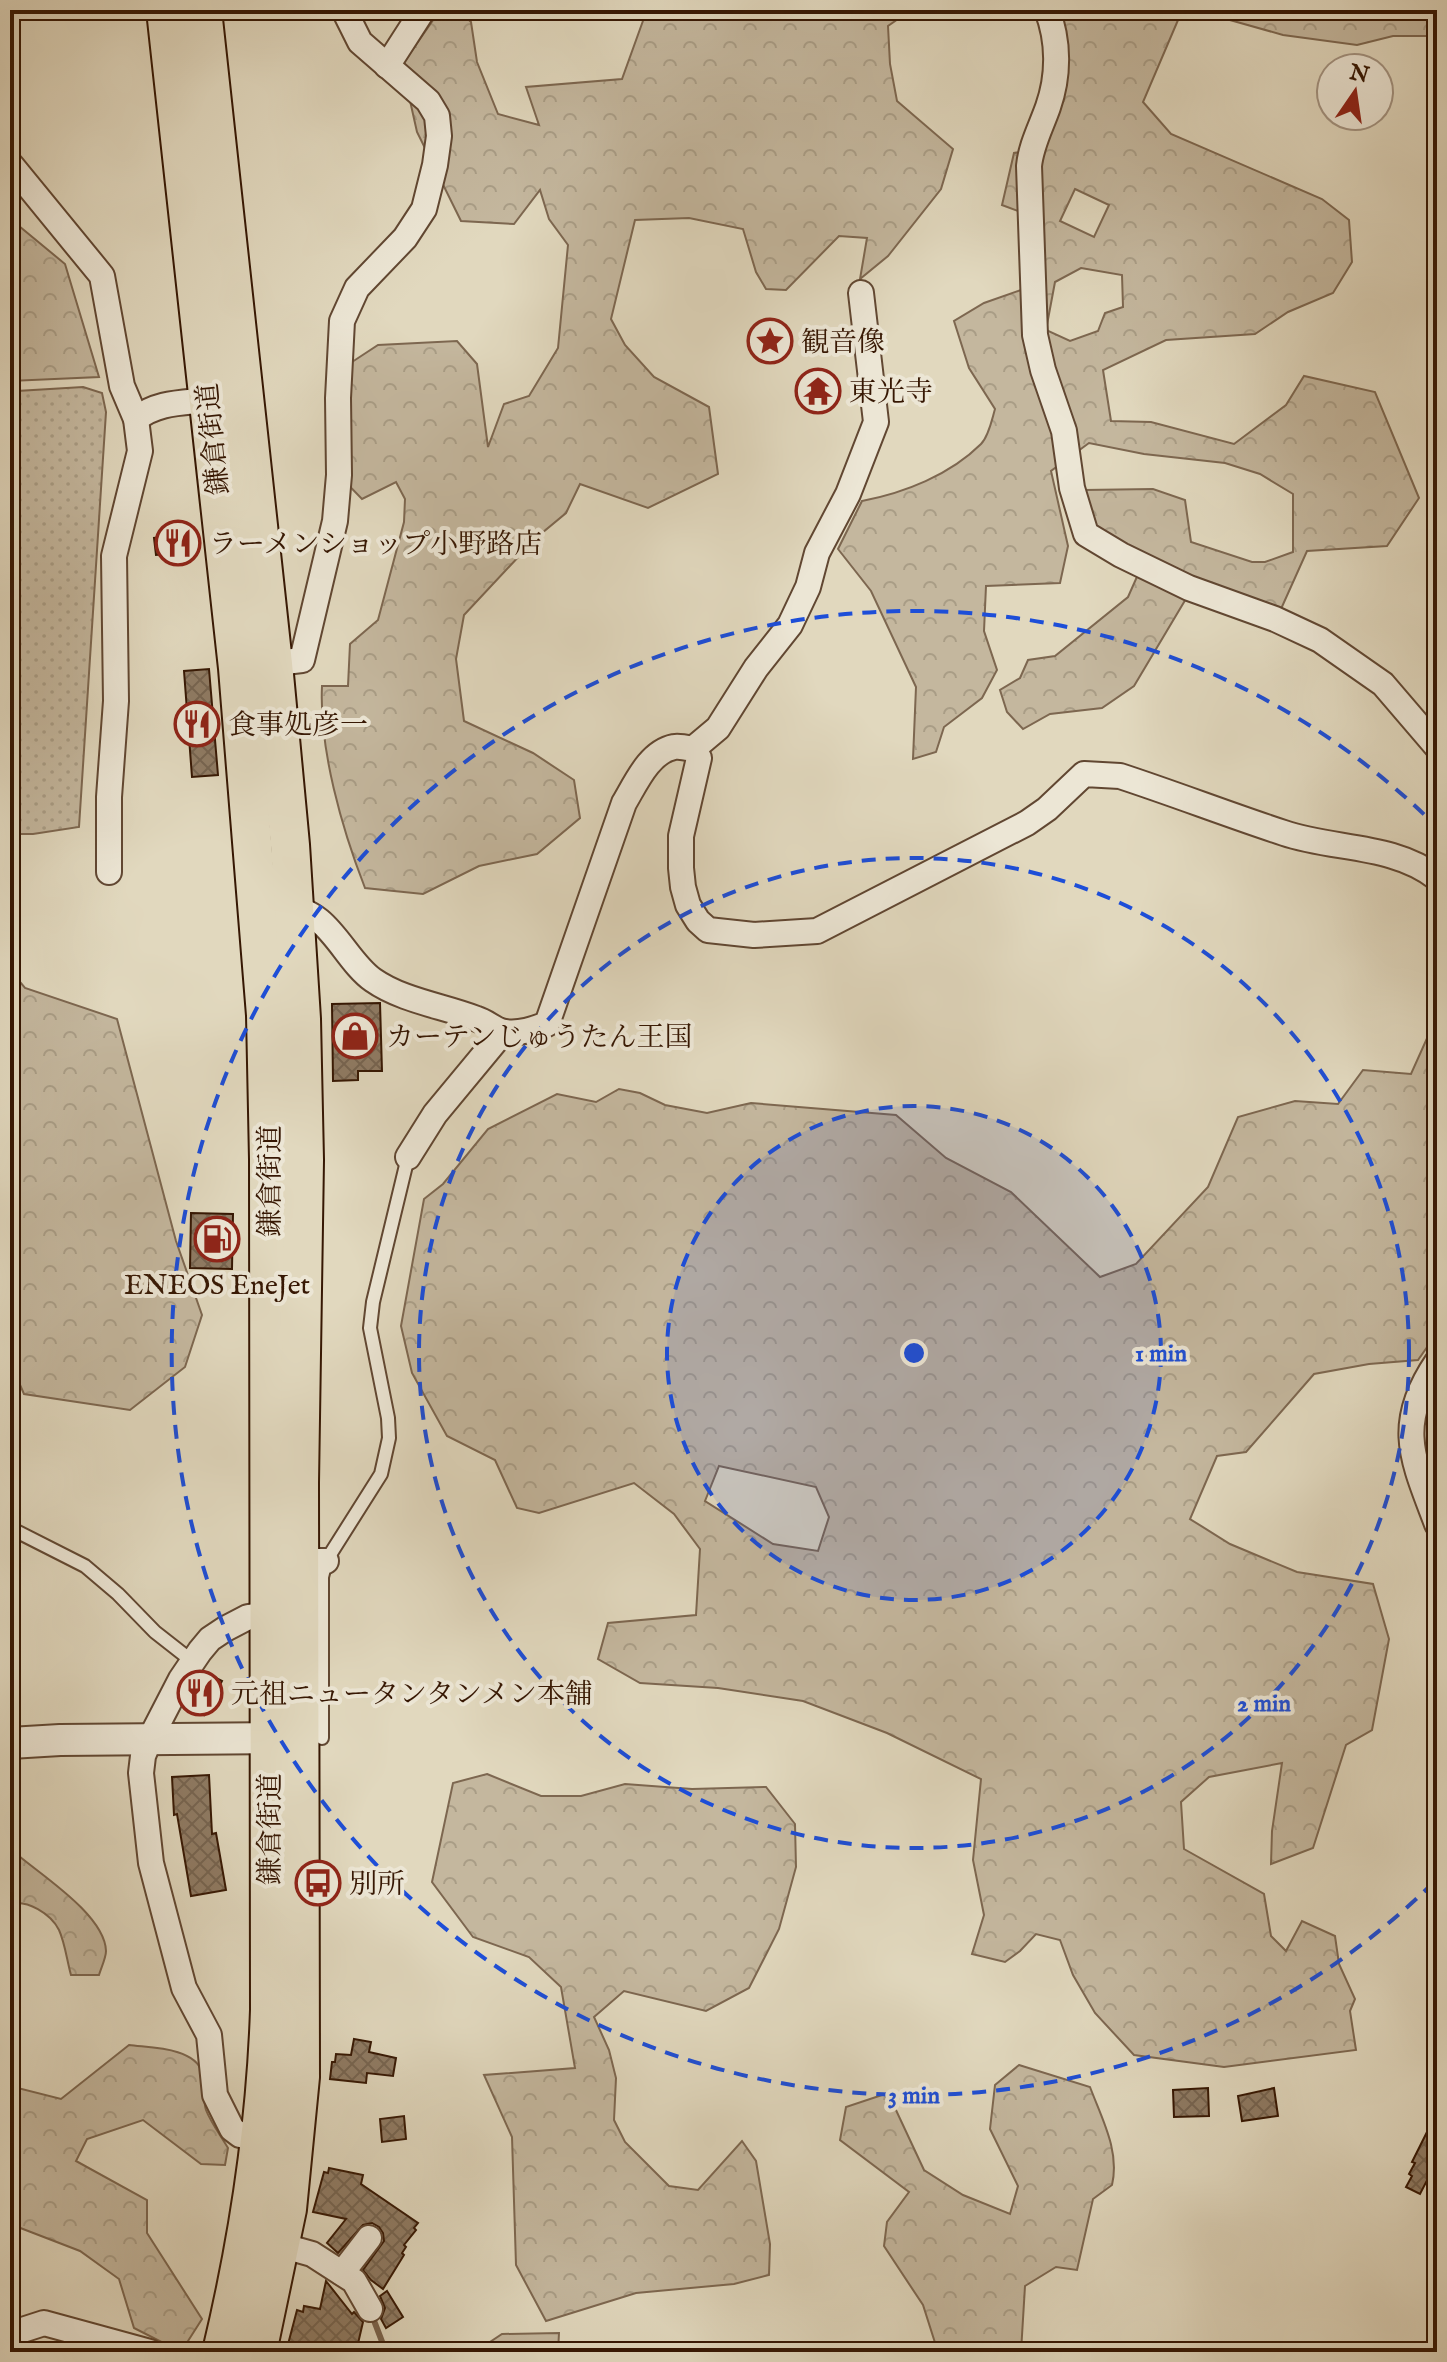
<svg xmlns="http://www.w3.org/2000/svg" width="1447" height="2362" font-family="'IM FELL English','Noto Serif JP',serif">
<style>
.grass{fill:url(#grass-dots);stroke:#7d6750;stroke-width:2}
.forest{fill:url(#forest-crowns);stroke:#7d6750;stroke-width:2;fill-rule:evenodd}
.lines{fill:none;stroke-linecap:round;stroke-linejoin:round}
.stream{stroke:#7a634d;stroke-width:6}
.building{fill:url(#building-cross-hatch);stroke:#361703;stroke-width:2}
.service-casing{stroke:#614732;stroke-width:16}
.minor-casing{stroke:#614732;stroke-width:28}
.tertiary-casing{stroke:#614732;stroke-width:34}
.primary-casing{stroke:#361703;stroke-width:42}
.service{stroke:#ece6d5;stroke-width:12}
.minor{stroke:#ece6d5;stroke-width:24}
.tertiary{stroke:#ece6d5;stroke-width:30}
.primary{stroke:#e1d8be;stroke-width:38}
.ring{fill:none;stroke:#1d4ed8;stroke-width:4;stroke-dasharray:14 10}
.labels{text-anchor:middle;stroke-width:8;stroke-linejoin:round;paint-order:stroke}
.poi-label{font-size:28px;fill:#361703;stroke:#ece6d5;text-anchor:start}
.street-label{font-size:28px;fill:#361703;stroke:#ece6d5}
.centre{fill:#1d4ed8;stroke:#ece6d5;stroke-width:4}
.ring-label{font-size:24px;text-anchor:middle;font-weight:bold;fill:#1d4ed8;stroke:#ece6d5;stroke-width:8;stroke-linejoin:round;paint-order:stroke}
</style>
<defs>
<pattern id="grass-dots" width="8" height="8" patternUnits="userSpaceOnUse" patternTransform="scale(2)"><rect width="8" height="8" fill="#c4b79e"/><path d="M2 2h.1M6 6h.1" fill="none" stroke="#a99d86" stroke-width="1.8" stroke-linecap="round"/></pattern>
<pattern id="forest-crowns" width="20" height="18" patternUnits="userSpaceOnUse" patternTransform="scale(2)"><rect width="20" height="18" fill="#c4b79e"/><path d="M2 6a3 3 0 1 1 6 0M12 15a3 3 0 1 1 6 0" fill="none" stroke="#a99d86"/></pattern>
<pattern id="building-cross-hatch" width="8" height="8" patternUnits="userSpaceOnUse" patternTransform="scale(2)"><rect width="8" height="8" fill="#8f7b64"/><path d="M0 0l8 8M0 8l8-8" fill="none" stroke="#766450"/></pattern>
</defs>
<rect width="100%" height="100%" fill="#e1d8be"/>
<filter id="stains"><feTurbulence type="fractalNoise" baseFrequency=".0025" numOctaves="4"/><feColorMatrix values="0 0 0 0 .2 0 0 0 0 .09 0 0 0 0 .02 0 0 0 .5 -.17"/></filter>
<radialGradient id="worn" r=".72"><stop offset=".6" stop-color="#630" stop-opacity="0"/><stop offset="1" stop-color="#630" stop-opacity=".3"/></radialGradient>
<!-- grass -->
<path class="grass" d="M 83,387 L 102,393 L 106,412 L 79,827 L 33,834 L 10,834 L 10,421 L 17,391 Z"/>
<!-- forest -->
<g class="forest">
<path d="M 440,10 L 459,10 L 471,22 L 477,62 L 498,114 L 539,125 L 526,87 L 622,79 L 644,18 L 630,10 L 911,10 L 888,26 L 890,64 L 897,101 L 953,149 L 941,189 L 888,256 L 860,279 L 867,238 L 839,236 L 786,290 L 766,289 L 756,272 L 743,229 L 689,218 L 635,220 L 611,319 L 625,345 L 654,377 L 709,407 L 718,474 L 648,508 L 580,484 L 566,513 L 536,538 L 464,615 L 456,659 L 464,721 L 533,753 L 574,780 L 580,818 L 537,854 L 479,866 L 423,894 L 365,888 C 342,829 319,749 322,686 L 348,686 L 350,644 L 378,620 L 404,522 L 405,499 L 396,482 L 362,499 L 327,463 L 352,362 L 378,345 L 457,341 L 477,364 L 488,447 L 504,404 L 529,396 L 558,348 L 568,245 L 549,219 L 540,190 L 514,224 L 461,221 L 417,132 L 402,65 Z"/>
<path d="M 1054,10 L 1437,10 L 1437,40 L 1429,36 L 1393,36 L 1357,45 L 1283,35 L 1198,11 L 1181,13 L 1143,102 L 1171,134 L 1322,199 L 1349,220 L 1352,262 L 1333,293 L 1288,312 L 1255,334 L 1166,340 L 1103,370 L 1111,421 L 1151,422 L 1234,444 L 1286,405 L 1304,376 L 1375,392 L 1419,498 L 1387,546 L 1307,551 L 1281,609 L 1196,582 L 1134,686 L 1102,708 L 1050,714 L 1023,729 L 1007,712 L 1000,690 L 1020,678 L 1028,660 L 1055,656 L 1128,597 L 1144,561 L 1096,532 L 1085,490 L 1153,489 L 1185,500 L 1191,542 L 1252,562 L 1265,562 L 1293,552 L 1293,494 L 1260,474 L 1225,463 L 1144,454 L 1089,443 L 1051,471 L 1068,546 L 1060,583 L 986,586 L 984,631 L 997,670 L 982,698 L 944,727 L 936,752 L 913,759 L 916,687 L 871,591 L 838,549 L 862,501 C 904,493 950,475 981,444 C 989,436 992,419 995,409 L 969,368 L 954,321 L 984,303 L 1021,290 L 1023,267 L 1039,219 L 1002,205 L 1014,153 L 1040,149 ZM 1075,189 L 1109,205 L 1094,237 L 1060,221 ZM 1081,268 L 1122,275 L 1123,307 L 1105,313 L 1098,331 L 1070,341 L 1046,330 L 1055,282 Z"/>
<path d="M 19,226 L 65,264 L 99,377 L 10,381 L 10,228 Z"/>
<path d="M 10,970 L 25,988 L 117,1019 L 176,1241 L 202,1315 L 185,1367 L 130,1410 L 24,1394 L 10,1362 Z"/>
<path d="M 1437,1016 L 1437,1333 L 1418,1360 L 1369,1364 L 1314,1374 L 1246,1452 L 1217,1456 L 1190,1519 L 1230,1544 L 1297,1572 L 1373,1584 L 1389,1639 L 1372,1730 L 1346,1745 L 1313,1848 L 1271,1864 L 1272,1831 L 1282,1763 L 1209,1777 L 1181,1802 L 1184,1849 L 1264,1894 L 1271,1936 L 1286,1951 L 1302,1921 L 1335,1936 L 1339,1964 L 1355,1999 L 1350,2011 L 1356,2050 L 1224,2067 L 1134,2055 L 1095,2013 L 1073,1975 L 1060,1940 L 1036,1934 L 1020,1951 L 1005,1962 L 972,1954 L 984,1915 L 973,1860 L 981,1779 L 887,1733 L 803,1701 L 718,1688 L 640,1683 L 598,1659 L 608,1623 L 696,1615 L 700,1549 L 674,1514 L 634,1483 L 539,1513 L 517,1508 L 495,1460 L 447,1436 L 412,1373 L 401,1326 L 424,1199 L 443,1184 L 488,1129 L 557,1094 L 596,1102 L 619,1089 L 640,1093 L 665,1105 L 707,1113 L 751,1103 L 896,1115 L 946,1158 L 1011,1192 L 1100,1277 L 1136,1264 L 1208,1187 L 1238,1117 L 1295,1101 L 1338,1104 L 1363,1070 L 1411,1074 ZM 719,1466 L 816,1487 L 829,1517 L 818,1551 L 773,1544 L 705,1501 Z"/>
<path d="M 487,1774 L 541,1796 L 581,1796 L 625,1784 L 692,1789 L 766,1787 L 795,1824 L 796,1867 L 779,1929 L 749,1988 L 706,2011 L 624,1991 L 594,2017 L 609,2050 L 616,2078 L 614,2120 L 625,2142 L 669,2186 L 698,2190 L 742,2141 L 756,2161 L 770,2244 L 769,2275 L 734,2284 L 636,2293 L 546,2321 L 516,2265 L 512,2137 L 484,2075 L 575,2068 L 561,1987 L 529,1957 L 473,1937 L 432,1882 L 453,1783 Z"/>
<path d="M 10,1855 L 19,1856 C 44,1877 105,1916 106,1951 C 106,1958 101,1968 99,1975 L 71,1975 C 67,1961 65,1943 59,1930 C 51,1914 27,1899 10,1904 Z"/>
<path d="M 129,2045 C 150,2048 194,2047 202,2072 C 206,2083 202,2097 206,2110 C 211,2123 221,2136 228,2148 L 225,2165 L 201,2164 L 143,2120 L 87,2139 L 76,2161 L 147,2200 L 147,2233 L 202,2319 L 181,2352 L 134,2328 L 119,2279 L 80,2251 L 10,2224 L 10,2086 L 61,2099 Z"/>
<path d="M 1019,2065 L 1090,2087 C 1102,2119 1120,2151 1112,2185 L 1093,2199 L 1077,2270 L 1056,2267 L 1025,2286 L 1021,2352 L 934,2352 L 937,2349 L 923,2305 L 884,2246 L 887,2222 L 909,2192 L 840,2140 L 846,2107 L 888,2093 L 924,2170 L 963,2195 L 1010,2214 L 1018,2186 L 990,2129 L 995,2085 Z"/>
<path d="M 559,2333 L 558,2352 L 475,2352 L 502,2334 Z"/>
</g>
<g class="lines">
<!-- stream -->
<path class="stream" d="M 373,2318 L 386,2352"/>
</g>
<!-- building -->
<g class="building">
<path d="M 193,529 L 196,552 L 156,555 L 154,538 L 163,537 L 163,531 Z"/>
<path d="M 209,669 L 218,775 L 192,777 L 184,671 Z"/>
<path d="M 380,1003 L 382,1071 L 358,1071 L 358,1080 L 333,1081 L 332,1004 Z"/>
<path d="M 191,1213 L 233,1214 L 232,1269 L 190,1268 Z"/>
<path d="M 204,1672 L 222,1681 L 204,1715 L 185,1704 Z"/>
<path d="M 209,1775 L 212,1834 L 216,1833 L 226,1890 L 191,1896 L 177,1814 L 174,1815 L 172,1777 Z"/>
<path d="M 354,2039 L 371,2042 L 369,2052 L 396,2058 L 393,2076 L 367,2073 L 366,2083 L 330,2079 L 332,2062 L 335,2062 L 336,2054 L 351,2055 Z"/>
<path d="M 1208,2088 L 1209,2116 L 1174,2117 L 1173,2090 Z"/>
<path d="M 1274,2088 L 1278,2116 L 1242,2121 L 1238,2096 Z"/>
<path d="M 1437,2112 L 1437,2161 L 1420,2194 L 1406,2187 L 1412,2176 L 1409,2174 L 1415,2163 L 1412,2162 Z"/>
<path d="M 404,2116 L 406,2139 L 382,2142 L 380,2119 Z"/>
<path d="M 329,2168 L 363,2175 L 361,2184 L 418,2223 L 414,2228 L 416,2230 L 404,2245 L 406,2247 L 402,2253 L 404,2255 L 383,2289 L 371,2280 L 363,2270 L 384,2241 L 383,2233 L 379,2227 L 372,2223 L 363,2225 L 338,2253 L 327,2243 L 346,2219 L 313,2212 L 324,2172 L 328,2173 Z"/>
<path d="M 326,2281 L 352,2314 L 354,2312 L 363,2322 L 356,2352 L 286,2352 L 297,2310 L 303,2312 L 304,2306 L 320,2309 Z"/>
<path d="M 387,2291 L 403,2317 L 386,2328 L 381,2319 L 385,2308 L 380,2296 Z"/>
</g>
<g class="lines">
<!-- service casing -->
<g class="service-casing">
<g id="service">
<path d="M 10,1528 L 85,1566 L 118,1594 L 155,1632 L 192,1661"/>
<path d="M 322,1738 L 322,1577 L 326,1561 L 381,1474 L 389,1438 L 388,1418 L 370,1328 L 373,1302 L 408,1157"/>
</g>
</g>
<!-- minor casing -->
<g class="minor-casing">
<g id="minor">
<path d="M 1047,10 C 1059,41 1059,76 1048,107 C 1041,127 1031,145 1029,166 L 1035,335 L 1043,370 L 1064,431 L 1072,488 L 1086,534 L 1121,555 L 1189,588 L 1275,619 L 1320,640 L 1383,684 L 1437,747"/>
<path d="M 387,66 L 423,10"/>
<path d="M 12,166 L 102,276 L 122,386 L 136,419 L 140,451 L 114,556 L 116,701 L 109,797 L 109,872"/>
<path d="M 136,419 C 157,402 182,403 207,400"/>
<path d="M 259,665 L 302,660 L 335,521 L 339,475 L 338,398 L 342,321 L 357,288 L 405,238 L 424,209 L 435,165 L 439,136 L 437,116 L 428,101 L 360,42 L 344,10"/>
<path d="M 693,749 L 718,728 L 756,668 L 790,625 L 808,587 L 817,553 L 848,494 L 876,422 L 861,293"/>
<path d="M 285,909 C 328,906 343,959 373,980 C 403,1001 444,1006 477,1019 C 487,1022 496,1031 505,1032 C 520,1034 534,1029 547,1024 L 624,803 C 636,783 649,752 674,747 C 680,746 688,748 693,749 L 699,758 L 681,836 L 681,868 L 683,887 L 688,905 L 698,921 L 708,930 L 754,935 L 817,931 L 1027,823 L 1047,809 L 1084,774 L 1120,776 C 1175,794 1229,815 1284,833 C 1334,850 1394,844 1437,878"/>
<path d="M 408,1157 L 435,1114 L 503,1032"/>
<path d="M 1437,1362 C 1394,1425 1413,1460 1437,1524"/>
<path d="M 299,1561 L 326,1561"/>
<path d="M 268,1614 L 248,1617 L 225,1629 L 210,1639 L 200,1651 L 181,1679 L 150,1739 L 143,1756 L 141,1773 L 151,1863 L 184,1988 L 209,2035 L 215,2095 L 232,2129 L 240,2135 L 273,2141"/>
<path d="M 280,2245 L 312,2254 L 354,2281 L 370,2309"/>
<path d="M 342,2273 L 369,2238"/>
<path d="M 10,2334 L 44,2323 L 150,2352"/>
</g>
</g>
<!-- tertiary casing -->
<g class="tertiary-casing">
<path id="tertiary" d="M 10,1743 L 60,1740 L 292,1738"/>
</g>
<!-- primary casing -->
<g class="primary-casing">
<g id="primary">
<path d="M 166,10 L 238,668 L 266,1015 L 269,1159 L 270,2010 C 266,2126 249,2239 222,2352"/>
<path d="M 202,10 L 273,664 L 290,845 L 301,1019 L 304,1160 L 299,1483 L 300,2077 L 287,2209 L 257,2352"/>
</g>
</g>
<!-- service -->
<use href="#service" class="service"/>
<!-- minor -->
<use href="#minor" class="minor"/>
<!-- tertiary -->
<use href="#tertiary" class="tertiary"/>
<!-- primary -->
<use href="#primary" class="primary"/>
</g>
<!-- distance rings -->
<circle cx="914" cy="1353" r="247" fill="#1d4ed8" fill-opacity=".12"/>
<g class="ring">
<circle cx="914" cy="1353" r="247"/>
<circle cx="914" cy="1353" r="495"/>
<path d="M1434 1882A742 742 0 1 1 1434 824"/>
</g>
<!-- icons -->
<defs>
<g id="sight-ring" transform="scale(2.3)"><circle r="9.5" fill="#ece6d5" stroke="#8f2418" stroke-width="1.5"/><path d="M0-6L1.8-2.2L6-1.7L2.9 1.2L3.7 5.4L0 3.3L-3.7 5.4L-2.9 1.2L-6-1.7L-1.8-2.2Z" fill="#8f2418"/></g>
<g id="temple-ring" transform="scale(2.3)"><circle r="9.5" fill="#ece6d5" stroke="#8f2418" stroke-width="1.5"/><path d="M0-6L5-2H3V0L6.5 2.5H4V6H1.5V3h-3V6H-4V2.5H-6.5L-3 0V-2H-5Z" fill="#8f2418"/></g>
<g id="restaurant-ring" transform="scale(2.3)"><circle r="9.5" fill="#ece6d5" stroke="#8f2418" stroke-width="1.5"/><path d="M-5-6h1v4h1v-4h1v4h1v-4h1v5L-1.5 .5V6h-2V.5L-5-1ZM5-6V6H3V1.5H1.5Q1.5-4 5-6Z" fill="#8f2418"/></g>
<g id="shop-ring" transform="scale(2.3)"><circle r="9.5" fill="#ece6d5" stroke="#8f2418" stroke-width="1.5"/><path d="M-5-2.5h2.3a2.7 3.5 0 0 1 5.4 0H5L5.5 6h-11ZM-1.5-2.5h3a1.5 2.3 0 0 0-3 0Z" fill="#8f2418"/></g>
<g id="fuel-ring" transform="scale(2.3)"><circle r="9.5" fill="#ece6d5" stroke="#8f2418" stroke-width="1.5"/><path d="M-5.5-6h7V0h2V4h1.3V-2.5L3-4.5l.8-.8L6-3V5H2.5V1h-1V6h-7ZM-4.2-4.7v3.2H.2V-4.7Z" fill="#8f2418"/></g>
<g id="bus-ring" transform="scale(2.3)"><circle r="9.5" fill="#ece6d5" stroke="#8f2418" stroke-width="1.5"/><path d="M-5-6H5V4H4V6H2V4H-2V6H-4V4H-5ZM-3.5-4V0h7V-4ZM-3.5 1.2v1.5H-2V1.2ZM2 1.2v1.5H3.5V1.2Z" fill="#8f2418"/></g>
</defs>
<g fill-rule="evenodd">
<use href="#sight-ring" x="770" y="341"/>
<use href="#temple-ring" x="818" y="391"/>
<use href="#restaurant-ring" x="178" y="543"/>
<use href="#restaurant-ring" x="197" y="724"/>
<use href="#shop-ring" x="355" y="1036"/>
<use href="#fuel-ring" x="217" y="1239"/>
<use href="#restaurant-ring" x="200" y="1693"/>
<use href="#bus-ring" x="318" y="1883"/>
</g>
<g class="labels">
<!-- poi labels -->
<g class="poi-label">
<text x="801" y="351">観音像</text>
<text x="849" y="401">東光寺</text>
<text x="209" y="553">ラーメンショップ小野路店</text>
<text x="228" y="734">食事処彦一</text>
<text x="386" y="1046">カーテンじゅうたん王国</text>
<text x="217" y="1294" text-anchor="middle">ENEOS EneJet</text>
<text x="231" y="1703">元祖ニュータンタンメン本舗</text>
<text x="349" y="1893">別所</text>
</g>
<!-- street labels -->
<g class="street-label">
<text transform="translate(212 439) rotate(-96)" y="10">鎌倉街道</text>
<text transform="translate(269 1181) rotate(-90)" y="10">鎌倉街道</text>
<text transform="translate(269 1829) rotate(-90)" y="10">鎌倉街道</text>
</g>
</g>
<circle cx="914" cy="1353" r="12" class="centre"/>
<g class="ring-label">
<text x="1161" y="1361">1 min</text>
<text x="1264" y="1711">2 min</text>
<text x="914" y="2103">3 min</text>
</g>
<!-- margin -->
<rect width="1447" height="2362" fill="none" stroke="#e1d8be" stroke-width="40"/>
<rect x="12" y="12" width="1423" height="2338" fill="none" stroke="#361703" stroke-width="4"/>
<rect x="20" y="20" width="1407" height="2322" fill="none" stroke="#361703" stroke-width="2"/>
<!-- north arrow -->
<g transform="translate(1355 92) rotate(13)"><circle r="38" fill="#ece6d5" stroke="#a39381" stroke-width="2"/>
<path d="M0-6L14 30L0 20L-14 30Z" fill="#8f2418"/>
<text y="-12" font-size="22" font-weight="bold" text-anchor="middle" fill="#361703">N</text>
</g>
<rect width="100%" height="100%" filter="url(#stains)"/>
<rect width="100%" height="100%" fill="url(#worn)"/>
</svg>
